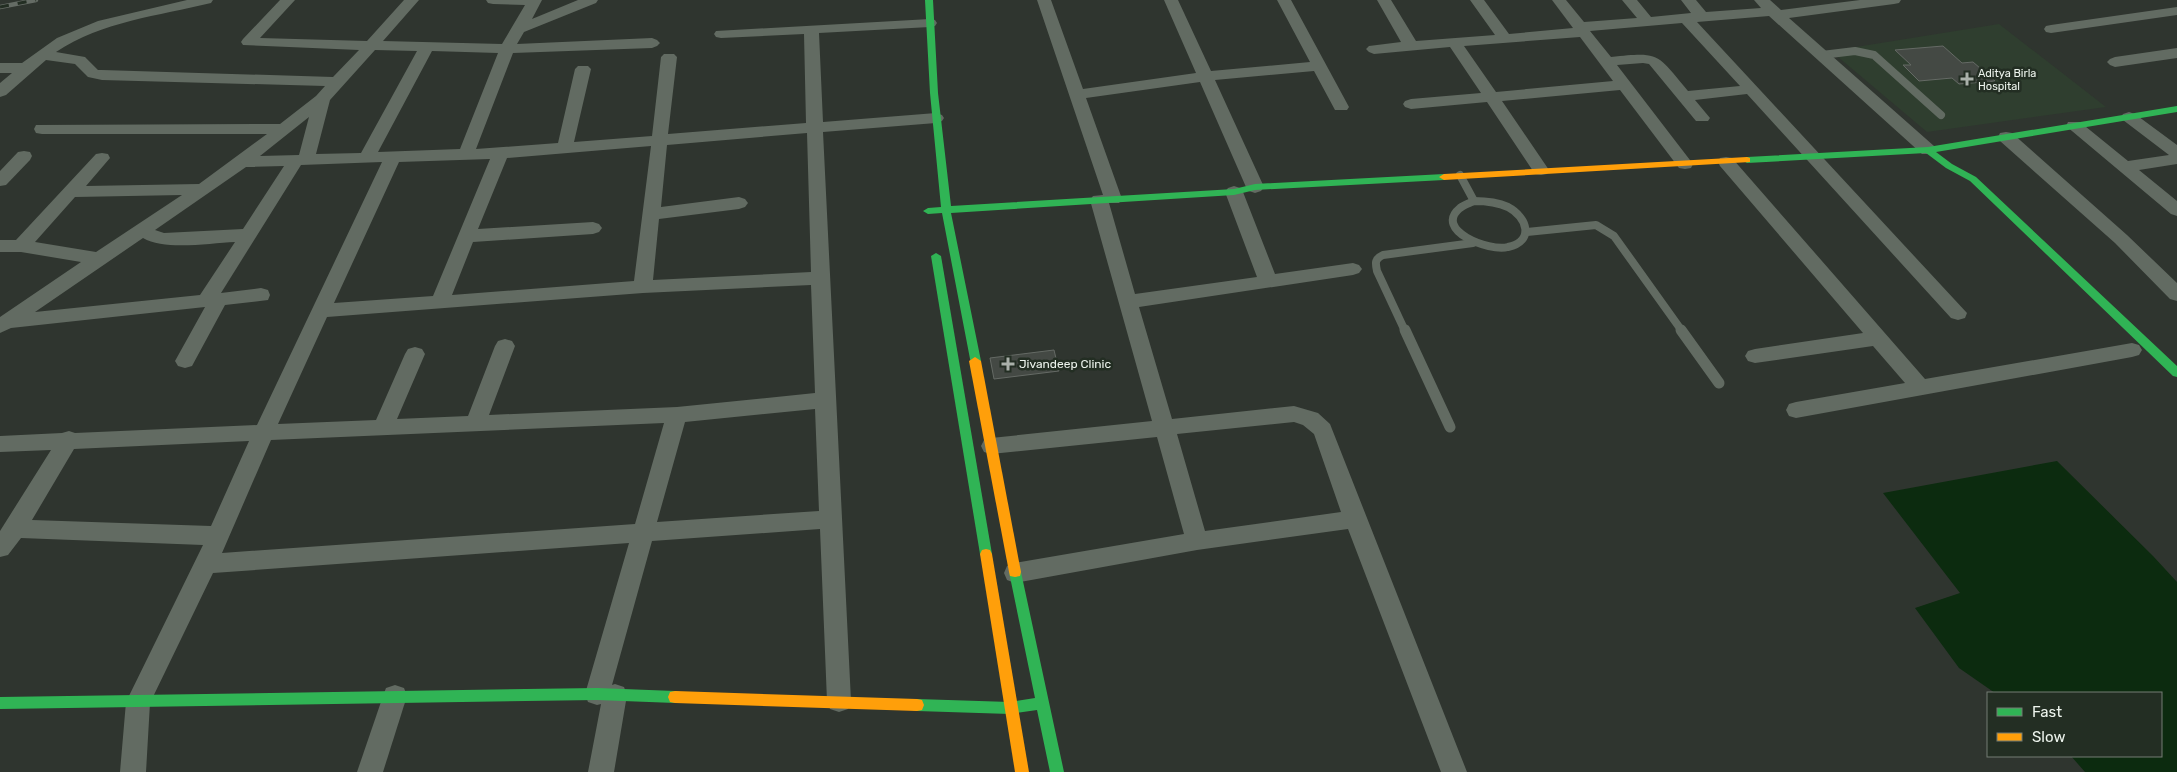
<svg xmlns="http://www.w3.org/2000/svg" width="2177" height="772" font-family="Rubik,sans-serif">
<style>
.built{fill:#2f3e2f}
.water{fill:#0c2b0f}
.building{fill:#444944;stroke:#656a65}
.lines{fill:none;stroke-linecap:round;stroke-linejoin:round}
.lane-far1{stroke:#626b62;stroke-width:8}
.lane{stroke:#626b62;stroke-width:11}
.street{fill:#626b62;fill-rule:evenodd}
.fast{fill:#30b455;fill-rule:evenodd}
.slow{fill:#ff9f0a;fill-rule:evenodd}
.rail-casing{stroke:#656c65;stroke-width:4.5}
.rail{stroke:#232e23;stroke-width:3;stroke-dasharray:9;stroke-linecap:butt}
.poi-dot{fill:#aab1aa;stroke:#232e23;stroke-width:2}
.labels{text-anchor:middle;stroke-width:5;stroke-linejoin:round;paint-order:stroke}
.far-poi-label{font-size:11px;fill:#edf4ed;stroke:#232e23;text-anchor:start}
.poi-label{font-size:12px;fill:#edf4ed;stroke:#232e23;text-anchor:start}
</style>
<rect width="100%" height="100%" fill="#2f352f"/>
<!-- built -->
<path class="built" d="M 1999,24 L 2106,107 L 1927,132 L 1831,51 Z"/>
<!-- water -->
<path class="water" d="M 2057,461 L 2153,556 L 2177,582 L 2177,772 L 2085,772 L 2071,756 L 2161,756 L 2161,693 L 1995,693 L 1959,668 L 1915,608 L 1960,593 L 1883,493 Z"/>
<!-- building -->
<g class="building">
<path d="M 1943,46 L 1962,63 L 1973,62 L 1995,81 L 1959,84 L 1952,78 L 1919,81 L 1903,65 L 1911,65 L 1895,50 Z"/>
<path d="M 1054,350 L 1059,371 L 994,379 L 990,358 Z"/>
</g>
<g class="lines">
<!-- lane-far1 -->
<g class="lane-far1">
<path d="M 1822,55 L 1855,51 L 1874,55 L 1941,115"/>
<path d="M 1460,175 L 1474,201"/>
<path d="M 1474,201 C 1485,201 1497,202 1508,207 C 1527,217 1535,241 1508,247 C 1489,252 1433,230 1460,208 C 1464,205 1470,203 1474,201 Z"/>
<path d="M 1527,232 L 1596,225 L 1614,236 L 1682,331"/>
<path d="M 1405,331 L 1377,271 C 1375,262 1375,259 1383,255 L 1473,243"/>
</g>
<!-- lane -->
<g class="lane">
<path d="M 1405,330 L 1450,427"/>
<path d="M 1681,330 L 1719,383"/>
</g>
<!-- street -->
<g class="street">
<path d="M 187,0 L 213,0 L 211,3 C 158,16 103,21 56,52 L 85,57 L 98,70 L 102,70 L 333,77 L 359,50 L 243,45 L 241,42 L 243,39 L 280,0 L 295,0 L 260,38 L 367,41 L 404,0 L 419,0 L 383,41 L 502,44 L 525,5 L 493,4 L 488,3 L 486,0 L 542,0 L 532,19 L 578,0 L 598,0 L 596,3 L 524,32 L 517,44 L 652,38 L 657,40 L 660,43 L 657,46 L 652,48 L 513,53 L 476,149 L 558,143 L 575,69 L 578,66 L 588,66 L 591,69 L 574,142 L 652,136 L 661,57 L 664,54 L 674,54 L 677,57 L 668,134 L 806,123 L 804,34 L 721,38 L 716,37 L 714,34 L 716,31 L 930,19 L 935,20 L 937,23 L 935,26 L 930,27 L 819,33 L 823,122 L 936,113 L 942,115 L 944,118 L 942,121 L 936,123 L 823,132 L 851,701 L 848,709 L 839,712 L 830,709 L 827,701 L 820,529 L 652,541 L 612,685 L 615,684 L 624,687 L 627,695 L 614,772 L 588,772 L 601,704 L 597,705 L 588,702 L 585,694 L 629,543 L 213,573 L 150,703 L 146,772 L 120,772 L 126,702 L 203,545 L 21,538 L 8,555 L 0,557 L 0,531 L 51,450 L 0,452 L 0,436 L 62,433 L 69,431 L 75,433 L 257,425 L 382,162 L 301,165 L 221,293 L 261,288 L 268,290 L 270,295 L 268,300 L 225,305 L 192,366 L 185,368 L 178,366 L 175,361 L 205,307 L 11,328 L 0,333 L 0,317 L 81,262 L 21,252 L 0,252 L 0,240 L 16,240 L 96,154 L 102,153 L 108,154 L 110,158 L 86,186 L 199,184 L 267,134 L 42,134 L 36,133 L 34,129 L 36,125 L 280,124 L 316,96 L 325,86 L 102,80 L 88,77 L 75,64 L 46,60 L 6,95 L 0,97 L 0,83 L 12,73 L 0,73 L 0,63 L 22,63 L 57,38 L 98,21 ZM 375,50 L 417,51 L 361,153 L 316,154 L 330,100 ZM 432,51 L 498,53 L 460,149 L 378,152 ZM 309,117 L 299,155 L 260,156 ZM 807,133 L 811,272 L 653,280 L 659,219 L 739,209 L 745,207 L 748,203 L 745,199 L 739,197 L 661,207 L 667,145 ZM 651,146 L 634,281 L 452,295 L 473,242 L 593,234 L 599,232 L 602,228 L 599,224 L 593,222 L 478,229 L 507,158 ZM 490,159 L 433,296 L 334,303 L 399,162 ZM 284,166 L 243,229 L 164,233 L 155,230 L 246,167 ZM 182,195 L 96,252 L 35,242 L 75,197 ZM 143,238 C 165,251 209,243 235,242 L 200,295 L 35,312 ZM 811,285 L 815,393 L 677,407 L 489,415 L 515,346 L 512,341 L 505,339 L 498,341 L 495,346 L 468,416 L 397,419 L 425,354 L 422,349 L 415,347 L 408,349 L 405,354 L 376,420 L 278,424 L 327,317 L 643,293 ZM 815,409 L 819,511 L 657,522 L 685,422 ZM 664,423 L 635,524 L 222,553 L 271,440 ZM 249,441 L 211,526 L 32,520 L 74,449 Z"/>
<path d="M 1037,0 L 1051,0 L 1083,89 L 1196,73 L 1164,0 L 1178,0 L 1211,71 L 1310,62 L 1277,0 L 1291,0 L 1349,107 L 1347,110 L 1335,110 L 1314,71 L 1215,80 L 1264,187 L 1261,191 L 1255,193 L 1249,191 L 1246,187 L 1200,82 L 1086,98 L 1122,199 L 1119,203 L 1109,203 L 1135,294 L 1257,277 L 1225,192 L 1228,188 L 1234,186 L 1240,188 L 1243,192 L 1275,274 L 1353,263 L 1359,265 L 1362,269 L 1359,273 L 1353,275 L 1139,307 L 1172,419 L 1294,406 L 1318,413 L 1330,424 L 1467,772 L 1441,772 L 1348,529 L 1197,550 L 1015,583 L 1007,580 L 1004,573 L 1007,566 L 1015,563 L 1184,534 L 1157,437 L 991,454 L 984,452 L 981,446 L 984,440 L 991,438 L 1152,421 L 1090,200 L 1093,196 L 1103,195 ZM 1294,422 L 1303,425 L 1314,434 L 1341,512 L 1205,531 L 1177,434 Z"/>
<path d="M 1377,0 L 1391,0 L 1416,41 L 1495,35 L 1470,0 L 1484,0 L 1509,34 L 1573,28 L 1552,0 L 1566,0 L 1584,22 L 1637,18 L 1622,0 L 1637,0 L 1651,17 L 1691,13 L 1681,0 L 1696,0 L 1706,12 L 1761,8 L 1754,0 L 1770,0 L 1781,10 L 1860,0 L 1901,0 L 1899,3 L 1894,4 L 1789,18 L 1934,146 L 1936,150 L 1934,154 L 1922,154 L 1769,16 L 1697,22 L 1967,313 L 1965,318 L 1958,320 L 1951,318 L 1747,94 L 1695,100 L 1710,118 L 1708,121 L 1696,121 L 1649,64 L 1643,63 L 1617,65 L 1693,164 L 1691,168 L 1685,169 L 1679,168 L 1620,90 L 1502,101 L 1549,170 L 1547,174 L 1541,175 L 1535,174 L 1487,102 L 1411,109 L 1405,107 L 1403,104 L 1405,101 L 1411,99 L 1481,93 L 1450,47 L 1374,54 L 1369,52 L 1366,49 L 1369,46 L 1401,42 ZM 1682,23 L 1740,86 L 1688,91 C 1656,53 1661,52 1611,57 L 1590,31 ZM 1580,37 L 1613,81 L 1496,92 L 1464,46 Z"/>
<path d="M 2177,7 L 2177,15 L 2051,33 L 2046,32 L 2044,29 L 2046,26 L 2051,25 Z"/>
<path d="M 2177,48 L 2177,58 L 2115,67 L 2110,65 L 2107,62 L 2110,59 L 2115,57 Z"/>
<path d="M 2129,112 L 2135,114 L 2177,145 L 2177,164 L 2139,170 L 2177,201 L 2177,216 L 2171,214 L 2066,126 L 2068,122 L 2080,122 L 2128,161 L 2169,155 L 2123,120 L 2121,117 L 2123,114 Z"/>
<path d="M 2006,132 L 2012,133 L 2127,235 L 2177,283 L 2177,301 L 2170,299 L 2115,243 L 2000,141 L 1998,137 L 2000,133 Z"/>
<path d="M 24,151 L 30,152 L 32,156 L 30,160 L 6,185 L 0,186 L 0,171 L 18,152 Z"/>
<path d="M 1726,157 L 1732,158 L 1925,379 L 2132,343 L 2139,345 L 2142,350 L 2139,355 L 2132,357 L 1796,418 L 1789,416 L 1786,410 L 1789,404 L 1796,402 L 1905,383 L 1873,346 L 1755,363 L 1748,361 L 1745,356 L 1748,351 L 1755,349 L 1863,333 L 1720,166 L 1718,162 L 1720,158 Z"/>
<path d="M 395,685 L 404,688 L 407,696 L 383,772 L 357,772 L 383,696 L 386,688 Z"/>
</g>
<!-- fast -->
<g class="fast">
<path d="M 925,0 L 933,0 L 938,93 L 951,206 L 1234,189 L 1255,184 L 1444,174 L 1449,177 L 1444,180 L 1255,190 L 1234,195 L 951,213 L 981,361 L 975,365 L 971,364 L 942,213 L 928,214 L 923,211 L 928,208 L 941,207 L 930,93 Z"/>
<path d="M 2177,106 L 2177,112 L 1936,152 L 1952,164 L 1976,177 L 2177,366 L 2177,377 L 2173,376 L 1970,181 L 1946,168 L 1926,153 L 1747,163 L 1742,160 L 1747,157 L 1928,147 Z"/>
<path d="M 936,253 L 941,256 L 992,554 L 990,558 L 986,559 L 982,558 L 980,554 L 931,256 Z"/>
<path d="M 1015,567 L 1020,568 L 1021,572 L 1064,772 L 1050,772 L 1037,710 L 1010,714 L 917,711 L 912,710 L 910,705 L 912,700 L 917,699 L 1010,702 L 1035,698 L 1009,572 L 1010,568 Z"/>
<path d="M 597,688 L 675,691 L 680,692 L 682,697 L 680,702 L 675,703 L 597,700 L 0,709 L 0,697 Z"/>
</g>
<!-- slow -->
<g class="slow">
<path d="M 1747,157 L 1750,158 L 1750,162 L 1444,180 L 1439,177 L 1444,174 Z"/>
<path d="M 975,357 L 981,361 L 1021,572 L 1020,576 L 1015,577 L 1010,576 L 1009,572 L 969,361 Z"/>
<path d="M 986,549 L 990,550 L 992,554 L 1029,772 L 1015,772 L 980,554 L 982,550 Z"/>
<path d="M 675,691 L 917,699 L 922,700 L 924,705 L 922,710 L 917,711 L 675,703 L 670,702 L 668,697 L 670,692 Z"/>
</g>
<!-- rail casing -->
<g class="rail-casing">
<path id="rail" d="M 0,7 L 36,0"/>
</g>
<!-- rail -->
<use href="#rail" class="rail"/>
</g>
<!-- markers -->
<g class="poi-dot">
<path d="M1964.5 71.5h5v5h5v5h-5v5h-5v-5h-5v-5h5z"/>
<path d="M1005.5 356.5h5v5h5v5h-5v5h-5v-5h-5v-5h5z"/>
</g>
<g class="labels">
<!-- far-poi labels -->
<g class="far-poi-label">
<text x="1978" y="77">Aditya Birla<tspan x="1978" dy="13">Hospital</tspan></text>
</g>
<!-- poi labels -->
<g class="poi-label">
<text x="1019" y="368">Jivandeep Clinic</text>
</g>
</g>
<!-- legend -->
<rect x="1987" y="692" width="175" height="65" fill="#232e23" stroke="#747d74"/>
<rect x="1997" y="708" width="25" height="8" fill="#30b455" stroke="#747d74"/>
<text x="2032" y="717" font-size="15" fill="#edf4ed">Fast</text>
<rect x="1997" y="733" width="25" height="8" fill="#ff9f0a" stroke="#747d74"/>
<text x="2032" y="742" font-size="15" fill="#edf4ed">Slow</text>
</svg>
